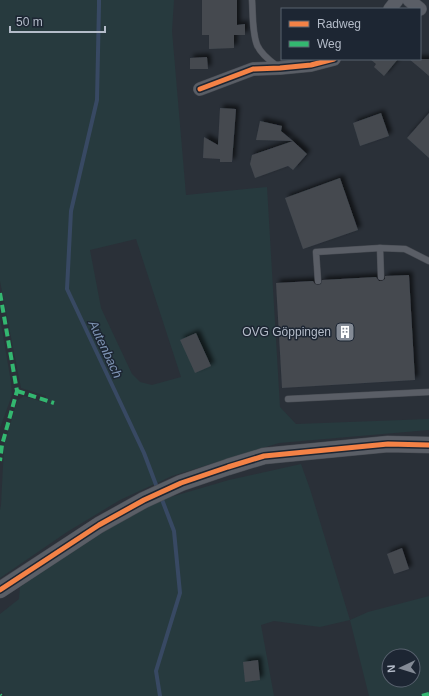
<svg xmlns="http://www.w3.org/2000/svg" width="429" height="696" font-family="Helvetica,sans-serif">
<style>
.green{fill:#273a3e;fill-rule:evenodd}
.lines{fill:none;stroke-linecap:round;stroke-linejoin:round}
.stream{stroke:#384963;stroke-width:4}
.building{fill:#444950;filter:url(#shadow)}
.service-casing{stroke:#484c53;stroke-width:7}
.minor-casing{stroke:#484c53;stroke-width:14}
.tertiary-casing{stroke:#484c53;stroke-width:17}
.service{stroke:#5a5e66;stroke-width:6}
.minor{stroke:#5a5e66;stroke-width:13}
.tertiary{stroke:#5a5e66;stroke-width:16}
.quiet{stroke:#33b770;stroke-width:4;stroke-dasharray:8 4;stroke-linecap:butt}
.cycleway-casing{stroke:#1d2633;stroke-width:8}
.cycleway{stroke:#f48246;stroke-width:5}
.labels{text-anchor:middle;stroke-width:3;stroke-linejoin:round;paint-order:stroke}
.poi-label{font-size:12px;fill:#b4bcc9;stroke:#1d2633;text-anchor:end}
.water-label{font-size:13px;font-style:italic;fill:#7c92b1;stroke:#1d2633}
</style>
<defs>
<filter id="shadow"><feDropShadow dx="3.5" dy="-3.5" stdDeviation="2" flood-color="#0009"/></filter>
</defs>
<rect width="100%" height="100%" fill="#2a3038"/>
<!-- green -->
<g class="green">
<path d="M 0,0 L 174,0 L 172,31 L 186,195 L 267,187 L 280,407 L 296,424 L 429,419 L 429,430 L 279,443 L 172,476 L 120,500 L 67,532 L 0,578 L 0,510 L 1,505 L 4,446 L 17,401 L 24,396 L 45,403 L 46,396 L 21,388 L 0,281 ZM 136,239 L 181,377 L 152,385 L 140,382 L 132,374 L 101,308 L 90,250 Z"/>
<path d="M 0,318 L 11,382 L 12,395 L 0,428 Z"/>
<path d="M 301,464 L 310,489 L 350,620 L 368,612 L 429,596 L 429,696 L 369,696 L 350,620 L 320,627 L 274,621 L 261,625 L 274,696 L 5,696 L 0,690 L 0,614 L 19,599 L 20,587 L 78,546 L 157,501 L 229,480 ZM 389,656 L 413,656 L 413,680 L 389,680 Z"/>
</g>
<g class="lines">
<!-- stream -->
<g class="stream">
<path d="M 99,0 L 99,5 L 97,100 L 71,211 L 67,289 L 144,453 L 158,490"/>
<path d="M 160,696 L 156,671 L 180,593 L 174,531 L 161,497"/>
</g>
</g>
<!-- building -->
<g class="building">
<path d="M 202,0 L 237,0 L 237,25 L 245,24 L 245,35 L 234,35 L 234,48 L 209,49 L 209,35 L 202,35 Z"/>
<path d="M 207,57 L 208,69 L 190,69 L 190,58 Z"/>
<path d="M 370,59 L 398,59 L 384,76 L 374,67 L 376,64 Z"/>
<path d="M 409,59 L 429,59 L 429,76 L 421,69 Z"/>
<path d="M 220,108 L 236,109 L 232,162 L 220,162 L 220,159 L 203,158 L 204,137 L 218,145 Z"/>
<path d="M 381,113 L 389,136 L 360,146 L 353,123 Z"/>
<path d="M 429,113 L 429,158 L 407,138 Z"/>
<path d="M 260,121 L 282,126 L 281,131 L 293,141 L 256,140 Z"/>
<path d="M 293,141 L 307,154 L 293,170 L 288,166 L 255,178 L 250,164 L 252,155 Z"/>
<path d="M 340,178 L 358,230 L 303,249 L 285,198 Z"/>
<path d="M 409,275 L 415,380 L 282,388 L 276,283 L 313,281 L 315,284 L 318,285 L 321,284 L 322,280 L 376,277 L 379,281 L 382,281 L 385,279 L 385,276 Z"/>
<path d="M 196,333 L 211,366 L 195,373 L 180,340 Z"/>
<path d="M 402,548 L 409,569 L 394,574 L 387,554 Z"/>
<path d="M 258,660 L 260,680 L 245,682 L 243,662 Z"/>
</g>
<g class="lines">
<!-- service casing -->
<g class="service-casing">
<g id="service">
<path d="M 252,0 C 253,14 252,32 257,45 C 261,54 270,61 277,66"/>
<path d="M 380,248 L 381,277"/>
<path d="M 318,281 L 316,252 L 380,248 L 405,249 L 429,261"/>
<path d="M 288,399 L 429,392"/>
</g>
</g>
<!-- minor casing -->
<g class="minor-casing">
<g id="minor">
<path d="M 409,0 L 420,9"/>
<path d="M 390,9 L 397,0"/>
<path d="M 200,89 L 253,69 L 280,68 L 311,65 L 334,59"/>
</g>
</g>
<!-- tertiary casing -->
<g class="tertiary-casing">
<path id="tertiary" d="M 0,590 L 99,525 L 144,500 L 181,483 L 228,467 L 264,456 L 388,444 L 429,445"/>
</g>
<!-- service -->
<use href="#service" class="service"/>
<!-- minor -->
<use href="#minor" class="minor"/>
<!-- tertiary -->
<use href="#tertiary" class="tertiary"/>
<!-- quiet -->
<g class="quiet">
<path d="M 0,293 L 17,391 L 2,445 L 0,461"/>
<path d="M 17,391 L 54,403"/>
<path d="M 0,695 L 1,696"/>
<path d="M 422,696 L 429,694"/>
</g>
<!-- cycleway casing -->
<g class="cycleway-casing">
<g id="cycleway">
<path d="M 200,89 L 253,69 L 280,68 L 311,65 L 334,59"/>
<path d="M 0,590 L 99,525 L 144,500 L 181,483 L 228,467 L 264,456 L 388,444 L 429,445"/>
</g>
</g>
<!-- cycleway -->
<use href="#cycleway" class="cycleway"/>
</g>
<!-- icons -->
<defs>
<g id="building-square" transform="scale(1)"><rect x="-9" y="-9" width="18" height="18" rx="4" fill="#848b96" stroke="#1d2633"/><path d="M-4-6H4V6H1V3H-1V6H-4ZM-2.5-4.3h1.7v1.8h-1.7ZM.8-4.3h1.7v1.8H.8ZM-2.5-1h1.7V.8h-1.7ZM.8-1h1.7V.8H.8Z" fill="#fff"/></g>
</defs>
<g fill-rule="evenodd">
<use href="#building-square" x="345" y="332"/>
</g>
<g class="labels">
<!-- poi labels -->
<g class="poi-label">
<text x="331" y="336">OVG Göppingen</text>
</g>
<!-- water labels -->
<g class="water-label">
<text transform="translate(106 349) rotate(65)" y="5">Autenbach</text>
</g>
</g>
<!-- legend -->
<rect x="281" y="8" width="140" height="52" fill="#1d2633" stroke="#59626f"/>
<rect x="289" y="21" width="20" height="6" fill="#f48246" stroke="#59626f"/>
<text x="317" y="28" font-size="12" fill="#b4bcc9">Radweg</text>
<rect x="289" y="41" width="20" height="6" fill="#33b770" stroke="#59626f"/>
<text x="317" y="48" font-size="12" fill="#b4bcc9">Weg</text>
<!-- north arrow -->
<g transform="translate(401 668) rotate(266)"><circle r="19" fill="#1d2633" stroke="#59626f"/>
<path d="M0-3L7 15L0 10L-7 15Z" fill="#848b96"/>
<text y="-6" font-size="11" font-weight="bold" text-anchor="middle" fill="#b4bcc9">N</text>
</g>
<!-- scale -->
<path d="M10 26v6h95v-6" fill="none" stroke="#b4bcc9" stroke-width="2"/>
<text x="16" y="26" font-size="12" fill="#b4bcc9" stroke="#1d2633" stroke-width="3" paint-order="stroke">50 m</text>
</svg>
